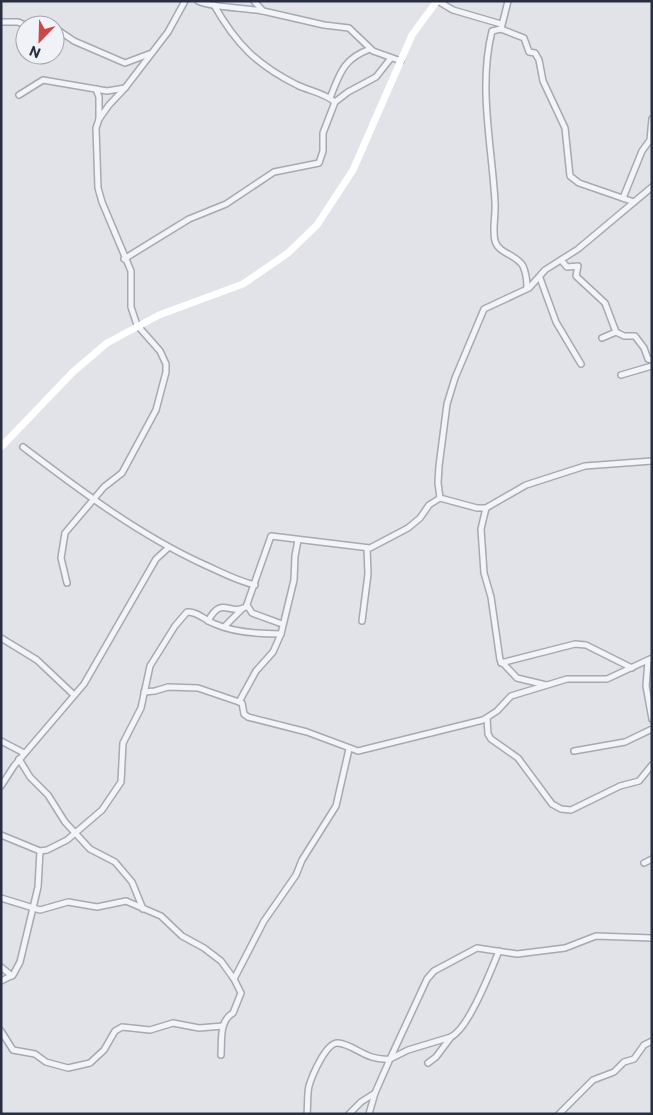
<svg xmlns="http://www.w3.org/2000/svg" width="653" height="1115" font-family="Commissioner,sans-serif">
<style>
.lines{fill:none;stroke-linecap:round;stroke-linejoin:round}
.street-casing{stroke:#a6a9b3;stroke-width:8}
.street{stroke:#f3f4f8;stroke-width:5}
.secondary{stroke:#fff;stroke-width:7}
</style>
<rect width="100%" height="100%" fill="#e1e3e9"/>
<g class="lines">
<!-- street casing -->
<g class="street-casing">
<g id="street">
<path d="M 198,1 C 207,7 247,8 262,11"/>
<path d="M 254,1 L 263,11 L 324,25 L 349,28 L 373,51 L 401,61"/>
<path d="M 438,1 L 453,10 L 501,24"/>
<path d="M 508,1 L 501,29 L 492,31 C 478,87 492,146 495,202 C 496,215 492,229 495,241 C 499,254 516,254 523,266 C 526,273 527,281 527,288"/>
<path d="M 214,5 C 236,44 257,65 297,85 C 310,91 324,93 335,102"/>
<path d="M 1,22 L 18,22 L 25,25"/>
<path d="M 55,28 L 74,41 L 125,63 L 149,54"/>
<path d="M 501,29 L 524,38 L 529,52 L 535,53 L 539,60 L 543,81 L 565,128 L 570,176 L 579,183 L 634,202"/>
<path d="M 96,89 L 99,97 L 99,119"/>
<path d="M 19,95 L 43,80 L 107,91 L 125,88"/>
<path d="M 330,98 C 340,73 343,59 370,49"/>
<path d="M 623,198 L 642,151 L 650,140 L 652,119"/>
<path d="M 124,259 L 189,219 L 226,204 L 274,172 L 319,163 L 323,151 L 323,133 L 335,102 L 348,92 L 376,77 L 391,58"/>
<path d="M 561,260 L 567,267 L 578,266 L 576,276 L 605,303 L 616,332"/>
<path d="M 540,278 L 556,322 L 581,364"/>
<path d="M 602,338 L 616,332 L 624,336 L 635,336 L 644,348 L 648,359 L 652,360"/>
<path d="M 621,375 L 652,366"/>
<path d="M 23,447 C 81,491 139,535 205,565 C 221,572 237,581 255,585"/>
<path d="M 440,498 L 438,483 L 439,466 L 447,404 L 455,378 L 484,309 L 529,288 L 545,270 L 578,249 L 652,187"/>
<path d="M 486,508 L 481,529 L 484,573 L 491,597 L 500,660 L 517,678 L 546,685"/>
<path d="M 67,583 L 61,558 L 65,533 L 104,487 L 122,473 L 156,410 L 166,372 L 166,364 L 160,351 L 137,325 L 131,307 L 131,271 L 102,202 L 98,188 L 96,128 L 99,119 L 109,105 L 125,88 L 168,32 L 185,1"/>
<path d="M 247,605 L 252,613 L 282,624"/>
<path d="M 208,621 C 222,595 229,616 246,607 L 271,536 L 370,548 L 408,528 L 420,518 L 429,505 L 440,498 L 477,508 L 486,508 L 526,485 L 585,466 L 652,461"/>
<path d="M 362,621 L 368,574 L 367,548"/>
<path d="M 224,627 L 242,609"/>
<path d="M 1,638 L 37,660 L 74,695"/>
<path d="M 648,661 L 646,686 L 652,719"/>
<path d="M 501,663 L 575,644 L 586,645 L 632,668"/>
<path d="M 144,692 L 155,691 L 168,687 L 198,688 L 242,703 L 244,714 L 248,717 L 307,732 L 358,751 L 483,720 L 497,711 L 511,696 L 567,679 L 607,679 L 652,658"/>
<path d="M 239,702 L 256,671 L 273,652 L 281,634 L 294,580 L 295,556 L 298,540"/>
<path d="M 487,718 L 488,734 L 491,739 L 518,758 L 552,804 L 561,809 L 571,810 L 620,786 L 639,781 L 652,765"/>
<path d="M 1,741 L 24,753"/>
<path d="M 574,751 L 625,742 L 652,729"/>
<path d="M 19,759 L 30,777 L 48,795 L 65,822 L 90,849 L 115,862 L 132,882 L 143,909"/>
<path d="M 1,786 L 14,766 L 84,684 L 156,559 L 168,548"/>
<path d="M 1,835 L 40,851 L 47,850 L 67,840 L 102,810 L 121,782 L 123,743 L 141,708 L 150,666 L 175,626 L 187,612 C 197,611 206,621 215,624 C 235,633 260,634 281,634"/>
<path d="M 644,863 L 652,859"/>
<path d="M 1,898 L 40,910 L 68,902 L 97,907 L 126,901 L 161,916 L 182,936 L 204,948 L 221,961 L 234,979 L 264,921 L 296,875 L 302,860 L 336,806 L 349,749"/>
<path d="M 1,967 L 12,976"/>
<path d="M 1,981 L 13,975 L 20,962 L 38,887 L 40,851"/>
<path d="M 1,1031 L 13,1050 L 35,1054 L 46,1062 L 68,1068 L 90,1063 L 104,1050 L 115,1031 L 122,1027 L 150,1030 L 173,1023 L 199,1028 L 223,1026"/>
<path d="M 221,1055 C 222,1040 219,1021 233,1013 L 241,993 L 234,979"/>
<path d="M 428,1063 L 436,1057 L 451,1037"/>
<path d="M 307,1114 C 308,1105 307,1095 309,1086 C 312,1076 326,1042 338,1043 C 356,1045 365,1061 390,1059 L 427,979 L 434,971 L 477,948 L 517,954 L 565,948 L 596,936 L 652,938"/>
<path d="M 349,1114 L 361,1102 L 375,1093 L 390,1059 L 408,1050 L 451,1037 C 469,1028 491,970 499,951"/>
<path d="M 369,1114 L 375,1093"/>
<path d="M 559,1114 L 593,1080 L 614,1072 L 624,1062 L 634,1059 L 644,1045 L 652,1041"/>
</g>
</g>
<!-- street -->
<use href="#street" class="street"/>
<!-- secondary -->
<path class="secondary" d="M 1,447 L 73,372 L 107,343 L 159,315 L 243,284 L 288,253 L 317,225 L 353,170 L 412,35 L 437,1"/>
</g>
<!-- border -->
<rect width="653" height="1115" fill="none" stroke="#292e41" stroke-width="5"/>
<!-- north arrow -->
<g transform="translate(40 40) rotate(203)"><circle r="24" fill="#f0f2f7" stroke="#a0a4ae"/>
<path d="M0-4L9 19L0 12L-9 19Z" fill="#cc4848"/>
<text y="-8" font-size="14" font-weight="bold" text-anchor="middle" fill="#292e41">N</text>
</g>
</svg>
